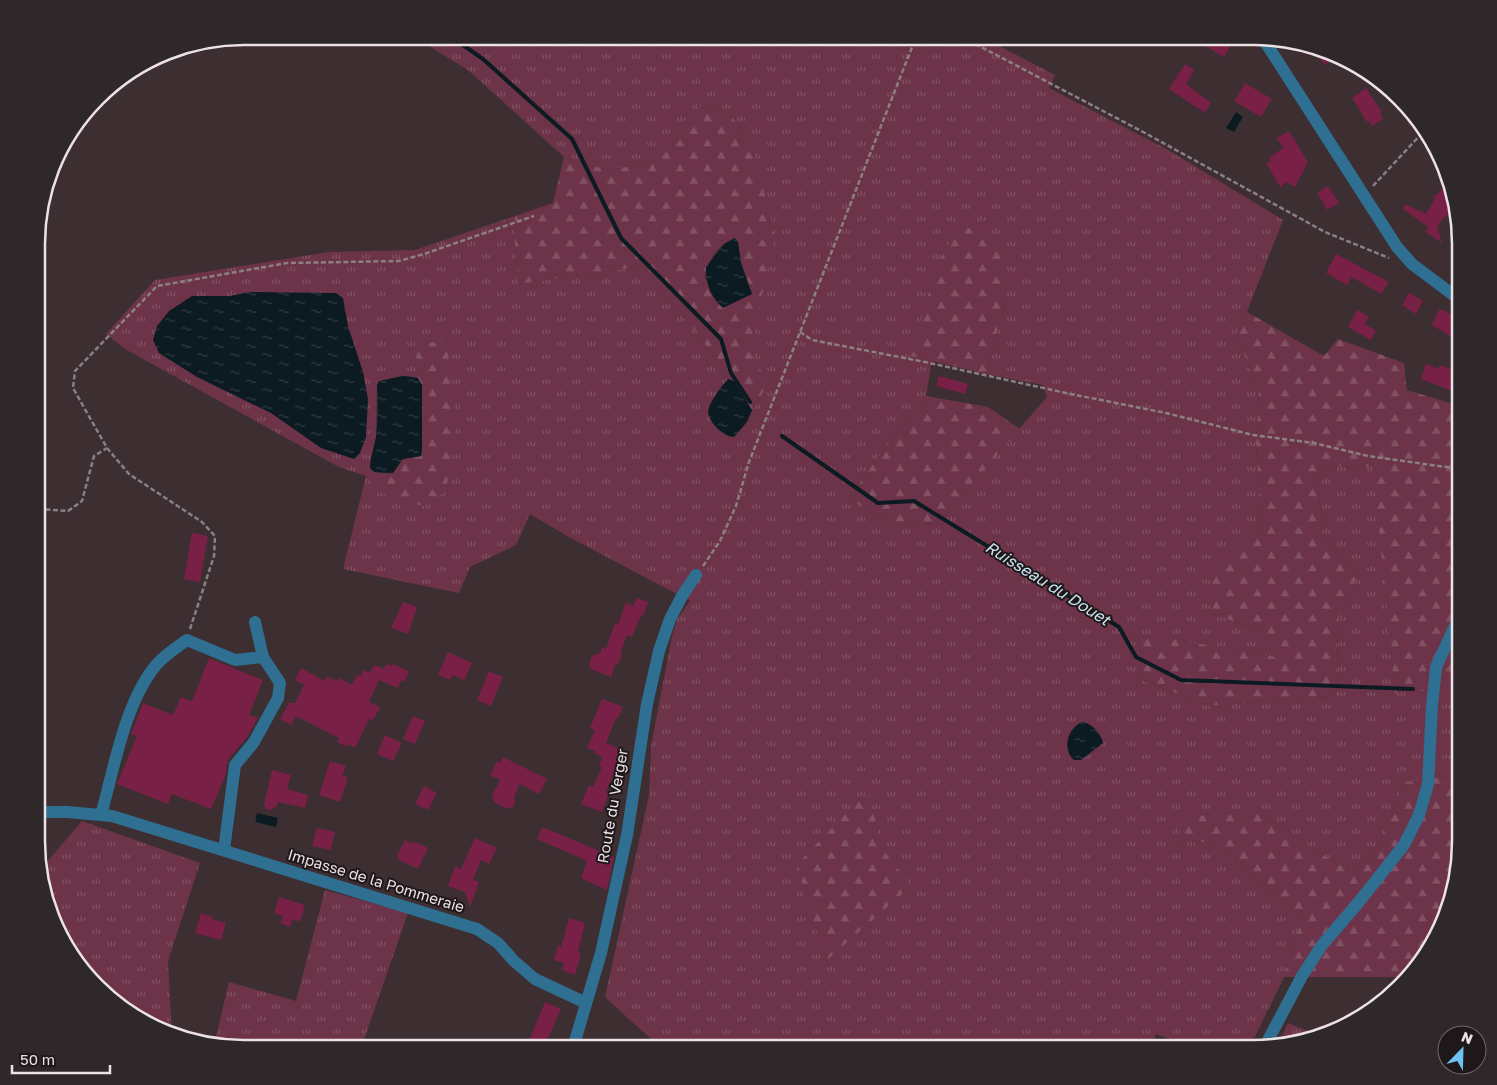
<svg xmlns="http://www.w3.org/2000/svg" width="1497" height="1085" font-family="'Golos Text',sans-serif">
<style>
.grass{fill:url(#grass-tufts);fill-rule:evenodd}
.forest{fill:url(#forest-firs);fill-rule:evenodd}
.water{fill:url(#water-ripples)}
.lines{fill:none;stroke-linecap:round;stroke-linejoin:round}
.stream{stroke:#0c1a22;stroke-width:4}
.building{fill:#792046}
.path{stroke:#8b7f82;stroke-width:2.5;stroke-dasharray:5 2.5;stroke-linecap:butt}
.minor{stroke:#2f6f91;stroke-width:12}
.labels{text-anchor:middle;stroke-width:4;stroke-linejoin:round;paint-order:stroke}
.street-label{font-size:15px;fill:#ece2e5;stroke:#1f181a}
.water-label{font-size:16px;font-style:italic;fill:#c9e0ee;stroke:#1f181a}
.rim{fill:none;stroke:#ece2e5;stroke-width:2.5}
</style>
<defs>
<pattern id="grass-tufts" width="24" height="20" patternUnits="userSpaceOnUse" patternTransform="scale(1.25)"><rect width="24" height="20" fill="#6d3449"/><path d="M3 7l-1-3M5 7V3M7 7l1-3M15 17l-1-3M17 17v-4M19 17l1-3" fill="none" stroke="#825163"/></pattern>
<pattern id="forest-firs" width="22" height="20" patternUnits="userSpaceOnUse" patternTransform="scale(1.25)"><rect width="22" height="20" fill="#6d3449"/><path d="M5 1l3.5 6h-7zM16 11l3.5 6h-7z" fill="#825163"/></pattern>
<pattern id="water-ripples" width="26" height="14" patternUnits="userSpaceOnUse" patternTransform="scale(1.25)"><rect width="26" height="14" fill="#0c1a22"/><path d="M2 4q2-2 4 0t4 0M15 11q2-2 4 0t4 0" fill="none" stroke="#303b42"/></pattern>
</defs>
<rect width="100%" height="100%" fill="#3d2e32"/>
<!-- grass -->
<g class="grass">
<path d="M 406,36 L 982,37 L 1055,75 L 1049,88 L 1170,151 L 1283,220 L 1237,337 L 1259,389 L 1256,443 L 1262,534 L 1212,613 L 1277,638 L 1277,657 L 1138,634 L 1142,680 L 1209,706 L 1339,695 L 1337,672 L 1338,620 L 1358,575 L 1322,533 L 1317,466 L 1374,467 L 1395,692 L 1460,688 L 1460,826 L 1454,775 L 1405,782 L 1373,855 L 1352,873 L 1258,812 L 1178,840 L 1216,843 L 1302,917 L 1284,977 L 1249,1049 L 1197,1049 L 1156,1034 L 1151,1049 L 647,1048 L 652,1040 L 605,997 L 649,795 L 651,746 L 672,636 L 677,619 L 690,601 L 567,536 L 530,514 L 516,545 L 470,567 L 459,593 L 343,569 L 366,476 L 339,467 L 125,349 L 106,334 L 155,280 L 329,252 L 415,250 L 515,216 L 514,236 L 519,284 L 642,266 L 699,336 L 729,379 L 726,380 L 747,422 L 752,410 L 770,381 L 752,361 L 754,329 L 745,134 L 729,113 L 696,106 L 660,161 L 608,170 L 564,157 L 468,70 L 429,46 ZM 1006,299 L 986,374 L 1043,385 L 1047,397 L 936,524 L 886,521 L 853,502 L 861,480 L 926,396 L 932,361 L 911,356 ZM 416,343 L 446,491 L 370,485 L 370,464 L 372,460 L 376,436 L 377,385 C 389,378 404,373 418,378 Z"/>
<path d="M 82,821 L 200,863 L 168,961 L 172,1035 L 165,1033 L 117,1006 L 64,945 L 39,871 Z"/>
<path d="M 325,890 L 408,913 L 361,1048 L 231,1048 L 214,1045 L 229,982 L 296,1001 Z"/>
<path d="M 1288,1023 L 1315,1034 L 1279,1043 Z"/>
</g>
<!-- forest -->
<g class="forest">
<path d="M 696,106 L 729,113 L 745,134 L 752,147 L 775,232 L 755,329 L 752,360 L 770,381 L 752,410 L 735,382 L 729,379 L 699,336 L 642,266 L 519,284 L 514,236 L 515,216 L 553,203 L 564,157 L 608,170 L 659,161 ZM 733,239 L 738,242 L 741,263 L 752,294 L 705,279 C 705,263 718,245 733,239 Z"/>
<path d="M 959,226 L 996,234 L 1006,299 L 986,374 L 911,356 L 937,264 Z"/>
<path d="M 1247,312 L 1324,356 L 1338,339 L 1404,363 L 1407,390 L 1460,406 L 1460,688 L 1395,693 L 1373,467 L 1317,466 L 1322,533 L 1358,575 L 1338,620 L 1337,672 L 1339,695 L 1209,706 L 1142,680 L 1138,633 L 1277,657 L 1277,638 L 1212,613 L 1212,565 L 1262,534 L 1256,443 L 1259,389 L 1237,337 Z"/>
<path d="M 447,342 L 456,429 L 446,491 L 424,506 L 394,500 L 370,485 L 370,468 C 376,475 385,473 393,473 L 400,461 L 403,459 L 421,456 L 422,449 L 422,385 L 418,378 L 415,343 Z"/>
<path d="M 926,396 L 988,407 L 1020,429 L 936,524 L 886,521 L 853,502 L 861,480 Z"/>
<path d="M 1454,775 L 1460,826 L 1460,854 L 1445,920 L 1418,968 L 1406,977 L 1284,977 L 1302,917 L 1216,843 L 1178,840 L 1182,817 L 1258,812 L 1352,873 L 1373,855 L 1405,782 Z"/>
<path d="M 870,795 L 881,847 L 911,886 L 827,960 L 803,893 L 799,862 L 855,804 Z"/>
</g>
<!-- water -->
<g class="water">
<path d="M 1236,112 L 1243,117 L 1234,132 L 1226,128 Z"/>
<path d="M 735,238 L 738,242 L 741,263 L 752,294 L 723,308 C 711,298 705,282 706,267 L 724,244 Z"/>
<path d="M 249,292 L 336,293 L 343,298 L 348,326 L 363,372 L 368,399 L 366,437 L 360,453 L 354,459 L 321,448 L 271,413 L 197,377 L 159,353 L 153,340 L 157,326 L 169,311 L 192,296 L 230,296 Z"/>
<path d="M 403,376 L 418,378 L 422,385 L 422,449 L 421,456 L 403,459 L 393,473 L 374,472 L 370,468 C 370,459 374,447 376,437 C 378,420 378,402 377,385 L 379,381 Z"/>
<path d="M 729,379 L 735,382 L 752,410 L 747,422 L 734,437 C 724,437 709,423 708,412 C 708,404 723,383 729,379 Z"/>
<path d="M 1082,722 C 1092,723 1101,734 1103,743 L 1081,760 L 1074,760 C 1061,749 1068,728 1082,722 Z"/>
<path d="M 257,813 L 278,818 L 276,827 L 255,822 Z"/>
</g>
<g class="lines">
<!-- stream -->
<g class="stream">
<path d="M 450,36 L 483,59 L 572,139 L 621,238 L 721,339 L 731,373 L 750,402"/>
<path d="M 782,436 L 878,503 L 914,501 L 1119,627 L 1136,657 L 1181,680 L 1413,689"/>
</g>
</g>
<!-- building -->
<g class="building">
<path d="M 1189,37 L 1236,37 L 1224,57 Z"/>
<path d="M 1311,46 L 1320,47 L 1336,56 L 1325,65 Z"/>
<path d="M 1185,64 L 1194,70 L 1186,84 L 1211,103 L 1205,113 L 1169,89 Z"/>
<path d="M 1245,83 L 1272,99 L 1261,117 L 1234,101 Z"/>
<path d="M 1366,88 L 1382,112 L 1380,114 L 1383,119 L 1372,126 L 1369,121 L 1367,122 L 1352,98 Z"/>
<path d="M 1289,131 L 1308,162 L 1295,187 L 1285,182 L 1281,188 L 1266,163 L 1271,161 L 1269,158 L 1283,148 L 1277,138 Z"/>
<path d="M 1448,184 L 1454,208 L 1446,217 L 1445,216 L 1437,227 L 1442,243 L 1426,232 L 1428,227 L 1403,209 L 1405,204 L 1426,214 L 1435,199 L 1433,198 Z"/>
<path d="M 1328,186 L 1339,203 L 1327,210 L 1317,193 Z"/>
<path d="M 1336,254 L 1389,282 L 1381,294 L 1352,277 L 1347,285 L 1326,273 Z"/>
<path d="M 1409,293 L 1423,301 L 1416,314 L 1402,305 Z"/>
<path d="M 1357,310 L 1369,317 L 1365,324 L 1376,331 L 1371,340 L 1348,327 Z"/>
<path d="M 1439,310 L 1444,310 L 1460,321 L 1460,342 L 1432,325 Z"/>
<path d="M 1426,364 L 1439,369 L 1440,365 L 1460,373 L 1460,394 L 1421,379 Z"/>
<path d="M 939,376 L 968,384 L 965,394 L 936,386 Z"/>
<path d="M 192,533 L 208,536 L 200,582 L 184,579 Z"/>
<path d="M 637,598 L 648,602 L 643,616 L 641,615 L 632,637 L 627,635 L 620,654 L 622,655 L 618,664 L 616,663 L 611,677 L 591,669 L 589,664 L 592,656 L 600,653 L 602,647 L 606,649 L 615,623 L 618,624 L 626,603 L 633,606 Z"/>
<path d="M 403,602 L 417,607 L 408,634 L 391,628 Z"/>
<path d="M 448,652 L 472,663 L 464,680 L 453,675 L 450,680 L 438,675 Z"/>
<path d="M 209,658 L 263,680 L 249,715 L 258,718 L 247,737 L 228,760 L 226,774 L 211,809 L 172,794 L 168,804 L 117,784 L 137,736 L 131,734 L 143,703 L 173,715 L 181,697 L 192,701 Z"/>
<path d="M 386,664 L 392,666 L 393,664 L 409,671 L 404,682 L 401,680 L 398,688 L 379,680 L 369,702 L 380,707 L 373,720 L 369,719 L 355,748 L 348,744 L 347,747 L 337,742 L 339,738 L 296,716 L 291,725 L 280,719 L 289,703 L 295,703 L 304,685 L 295,680 L 301,668 L 325,681 L 327,676 L 337,681 L 339,678 L 352,685 L 357,675 L 361,676 L 364,670 L 370,673 L 374,665 L 384,669 Z"/>
<path d="M 489,671 L 503,677 L 491,706 L 477,700 Z"/>
<path d="M 602,699 L 623,707 L 618,719 L 616,718 L 606,743 L 625,751 L 621,762 L 619,761 L 606,792 L 609,794 L 602,812 L 581,804 L 589,785 L 593,787 L 602,767 L 599,766 L 602,757 L 594,753 L 595,751 L 587,748 L 595,730 L 590,728 Z"/>
<path d="M 413,716 L 425,721 L 415,744 L 403,739 Z"/>
<path d="M 385,735 L 402,743 L 393,761 L 377,754 Z"/>
<path d="M 503,757 L 547,779 L 539,794 L 520,784 L 514,797 L 515,802 L 513,807 L 507,809 L 494,802 L 492,796 L 500,780 L 490,775 L 497,761 L 500,763 Z"/>
<path d="M 330,761 L 346,766 L 342,775 L 348,777 L 340,802 L 319,795 Z"/>
<path d="M 272,770 L 291,775 L 287,789 L 308,795 L 305,808 L 278,802 L 276,807 L 271,810 L 266,809 L 264,804 Z"/>
<path d="M 424,786 L 437,793 L 428,810 L 415,804 Z"/>
<path d="M 542,827 L 614,857 L 607,890 L 581,878 L 587,861 L 537,839 Z"/>
<path d="M 317,828 L 335,832 L 331,850 L 312,846 Z"/>
<path d="M 475,838 L 497,848 L 489,864 L 481,860 L 473,880 L 479,882 L 470,907 L 465,892 L 448,886 L 455,866 L 461,869 Z"/>
<path d="M 405,840 L 412,844 L 413,841 L 428,848 L 418,869 L 399,860 L 397,856 Z"/>
<path d="M 279,897 L 305,905 L 300,922 L 293,919 L 290,927 L 280,923 L 283,916 L 274,913 Z"/>
<path d="M 201,913 L 213,917 L 212,919 L 226,923 L 221,940 L 195,933 Z"/>
<path d="M 569,918 L 585,923 L 578,952 L 581,954 L 575,975 L 562,970 L 564,963 L 554,960 L 558,946 L 561,947 Z"/>
<path d="M 545,1002 L 561,1009 L 544,1048 L 526,1048 Z"/>
</g>
<g class="lines">
<!-- path -->
<g class="path">
<path d="M 962,37 L 1145,133 L 1325,232 L 1389,258"/>
<path d="M 1373,186 L 1423,132"/>
<path d="M 800,332 L 812,340 L 925,362 L 1066,393 L 1166,413 L 1253,435 L 1314,443 L 1368,456 L 1460,469"/>
<path d="M 38,509 L 68,511 L 82,501 L 94,456 L 107,448"/>
<path d="M 703,566 L 720,541 L 736,506 L 749,462 L 916,37"/>
<path d="M 190,629 L 214,556 L 215,536 L 202,522 L 129,474 L 107,448 L 73,388 L 75,371 L 157,286 L 287,263 L 399,261 L 424,254 L 534,216"/>
</g>
<!-- minor -->
<g class="minor">
<path d="M 1262,37 L 1397,247 L 1412,264 L 1460,300"/>
<path d="M 38,812 L 67,812 L 112,816 L 477,929 L 498,943 L 514,961 L 535,979 L 586,1003"/>
<path d="M 101,815 C 114,769 125,701 157,664 C 165,655 177,647 187,640 L 235,660 L 263,657"/>
<path d="M 224,850 L 235,765 L 254,742 L 278,698 L 280,683 L 263,657 L 255,622"/>
<path d="M 1265,1046 L 1302,976 L 1322,945 L 1358,903 L 1404,845 L 1419,815 L 1428,784 L 1432,706 L 1436,667 L 1460,615"/>
<path d="M 573,1048 L 601,953 L 627,835 L 647,704 L 659,651 L 670,619 L 682,596 L 696,575"/>
</g>
</g>
<g class="labels">
<!-- street labels -->
<g class="street-label">
<text transform="translate(613 806) rotate(-80)" y="5">Route du Verger</text>
<text transform="translate(376 881) rotate(17)" y="5">Impasse de la Pommeraie</text>
</g>
<!-- water labels -->
<g class="water-label">
<text transform="translate(1048 583) rotate(32)" y="6">Ruisseau du Douet</text>
</g>
</g>
<!-- crop -->
<path d="M0 0H1497V1085H0ZM244 45H1253A199 199 0 0 1 1452 244V841A199 199 0 0 1 1253 1040H244A199 199 0 0 1 45 841V244A199 199 0 0 1 244 45Z" fill="#2f282a" fill-rule="evenodd"/>
<path class="rim" d="M244 45H1253A199 199 0 0 1 1452 244V841A199 199 0 0 1 1253 1040H244A199 199 0 0 1 45 841V244A199 199 0 0 1 244 45Z"/>
<!-- north arrow -->
<g transform="translate(1462 1050) rotate(23)"><circle r="24" fill="#1f181a" stroke="#71696b"/>
<path d="M0-4L9 19L0 12L-9 19Z" fill="#6cc3f2"/>
<text y="-8" font-size="14" font-weight="bold" text-anchor="middle" fill="#ece2e5">N</text>
</g>
<!-- scale -->
<path d="M12 1065v8h98v-8" fill="none" stroke="#ece2e5" stroke-width="2.5"/>
<text x="20" y="1065" font-size="15" fill="#ece2e5" stroke="#1f181a" stroke-width="4" paint-order="stroke">50 m</text>
</svg>
